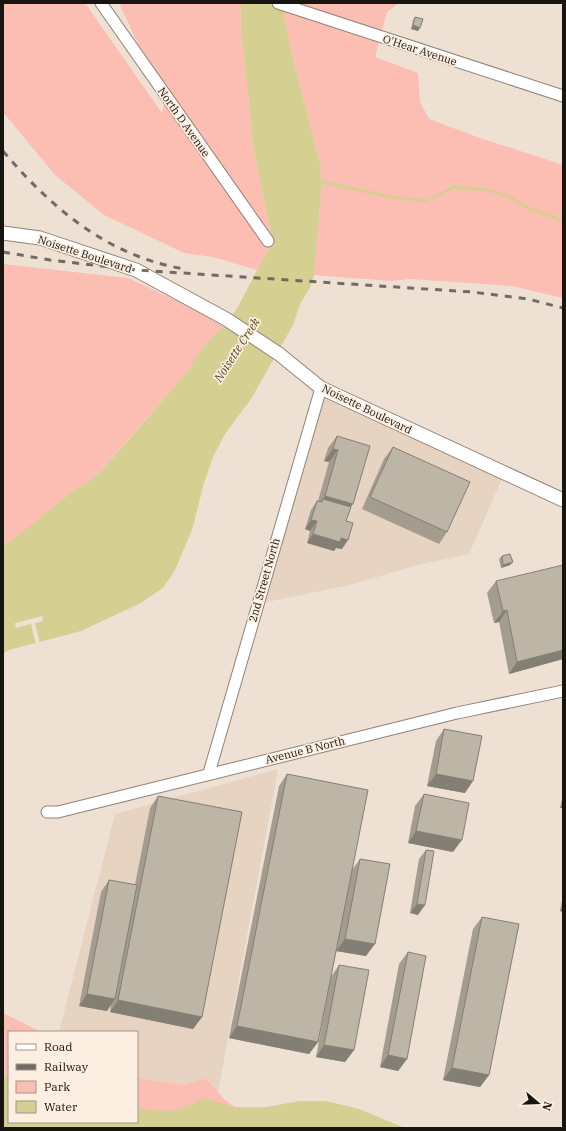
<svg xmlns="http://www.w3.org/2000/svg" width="566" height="1131" font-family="'IBM Plex Serif',serif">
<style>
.built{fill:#e6d3c1}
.green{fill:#fcbdb3}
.water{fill:#d5cf92}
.pier{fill:#eee1d4}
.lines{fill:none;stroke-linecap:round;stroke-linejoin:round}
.stream{stroke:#d5cf92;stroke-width:3}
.minor-casing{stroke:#8f8277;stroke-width:13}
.tertiary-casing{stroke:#8f8277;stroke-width:15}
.minor{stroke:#fff;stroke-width:11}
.tertiary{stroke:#fff;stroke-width:13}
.rail{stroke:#736b63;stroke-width:3;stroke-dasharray:7 7;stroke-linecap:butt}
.wall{fill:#a39c8f}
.shaded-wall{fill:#847f74}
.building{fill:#bdb5a6;stroke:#847f74}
.labels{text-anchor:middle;stroke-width:3.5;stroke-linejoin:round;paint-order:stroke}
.street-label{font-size:11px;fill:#18140f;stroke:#fceee1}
.water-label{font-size:12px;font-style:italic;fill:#4e491a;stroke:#fceee1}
</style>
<rect width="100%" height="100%" fill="#eee1d4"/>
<!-- built -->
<g class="built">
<path d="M 321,388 L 504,474 L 469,554 L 418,565 L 350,585 L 257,604 Z"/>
<path d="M 278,769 L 218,1092 L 206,1078 L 184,1085 L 137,1078 L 137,1032 L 59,1032 L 115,814 Z"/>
</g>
<!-- green -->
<g class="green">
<path d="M 3,3 L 85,3 L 162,113 L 167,92 L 137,42 L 119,3 L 241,3 L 241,30 L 254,152 L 273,242 L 257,270 L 213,257 L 184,253 L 104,215 L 55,175 L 3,112 Z"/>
<path d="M 282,3 L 399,3 L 387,12 L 375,57 L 418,73 L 420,102 L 429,119 L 480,138 L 563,165 L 563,298 L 512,286 L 410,279 L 391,281 L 314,275 L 322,182 L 320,164 L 290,46 Z"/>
<path d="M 3,264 L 128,278 L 196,310 L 224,327 C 208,339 198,355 188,371 L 96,476 L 72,492 L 3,547 Z"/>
<path d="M 3,1013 L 41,1032 L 9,1032 L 9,1101 L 3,1097 Z"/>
<path d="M 137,1078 L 184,1085 L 206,1078 L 223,1098 L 234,1107 L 268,1107 L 300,1101 L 326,1101 L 285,1128 L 137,1122 Z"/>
</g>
<!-- water -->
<g class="water">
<path d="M 241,3 L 282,3 L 290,46 L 320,164 L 322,182 L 314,275 L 310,288 L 300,304 L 293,325 L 251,399 L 225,434 L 213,457 L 204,483 L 192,530 L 175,570 L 163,588 L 139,604 L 81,631 L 9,650 L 3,654 L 3,547 L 72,492 L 96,476 L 123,446 L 188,371 L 197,355 L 215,334 L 224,327 L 239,305 L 257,270 L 273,242 L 254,152 L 241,30 Z"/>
<path d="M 3,1077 L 9,1078 L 9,1122 L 137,1122 L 137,1108 C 166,1113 178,1113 204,1098 L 234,1107 L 268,1107 L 300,1101 L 326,1101 L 359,1109 L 405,1128 L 3,1128 Z"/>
</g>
<!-- pier -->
<path class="pier" d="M 42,616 L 43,621 L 35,623 L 40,644 L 36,645 L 31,624 L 16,628 L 15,623 Z"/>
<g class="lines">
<!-- stream -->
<path class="stream" d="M 318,181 L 391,197 L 426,201 L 454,187 L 487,190 L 510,197 L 528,208 L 563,221"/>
<!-- minor casing -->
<g class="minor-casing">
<g id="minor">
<path d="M 101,3 L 268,241"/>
<path d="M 278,3 L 563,96"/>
<path d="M 209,773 L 321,388"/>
<path d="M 47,812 L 58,812 L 457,713 L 563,691"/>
</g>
</g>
<!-- tertiary casing -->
<g class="tertiary-casing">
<path id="tertiary" d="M 3,233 L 40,238 L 136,270 L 226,319 L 279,354 L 321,388 L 563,500"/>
</g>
<!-- minor -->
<use href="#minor" class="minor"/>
<!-- tertiary -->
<use href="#tertiary" class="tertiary"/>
<!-- rail -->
<g class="rail">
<path d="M 3,151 C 51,208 109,257 185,269"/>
<path d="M 3,252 L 50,260 L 136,270 L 472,292 L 528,299 L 563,308"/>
</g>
</g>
<!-- wall -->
<g class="wall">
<path d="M 415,17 L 418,31 L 411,29 L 413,20 Z"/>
<path d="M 337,436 L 351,507 L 346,521 L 342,549 L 336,548 L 334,551 L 307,543 L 310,531 L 305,529 L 311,510 L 317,501 L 318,501 L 329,462 L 324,461 L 328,448 Z"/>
<path d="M 393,447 L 447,532 L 439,544 L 362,509 L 384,459 Z"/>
<path d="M 502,556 L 513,562 L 510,565 L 501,568 L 499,559 Z"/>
<path d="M 496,581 L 563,659 L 509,674 L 499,622 L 494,623 L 487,593 Z"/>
<path d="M 444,729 L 465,793 L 427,786 L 436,741 Z"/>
<path d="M 287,774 L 352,870 L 360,859 L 366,956 L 336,951 L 344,910 L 331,977 L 339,965 L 354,1050 L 345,1062 L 316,1057 L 329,987 L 318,1042 L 309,1054 L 229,1038 L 279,786 Z"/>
<path d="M 424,794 L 453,852 L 408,843 L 415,806 Z"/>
<path d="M 563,794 L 563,808 L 560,808 Z"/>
<path d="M 158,796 L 202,1017 L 193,1029 L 110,1012 L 111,1004 L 107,1011 L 79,1006 L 101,892 L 109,880 L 135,885 L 150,808 Z"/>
<path d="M 426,850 L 418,915 L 410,913 L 419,859 Z"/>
<path d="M 563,895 L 563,912 L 560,911 Z"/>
<path d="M 482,917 L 489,1075 L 480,1087 L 443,1080 L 473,929 Z"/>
<path d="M 408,952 L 407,1059 L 398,1071 L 380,1067 L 399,964 Z"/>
</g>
<!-- shaded-wall -->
<g class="shaded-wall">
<path d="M 413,25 L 420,28 L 418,31 L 411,29 Z"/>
<path d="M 333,449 L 338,450 L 329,462 L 324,461 Z"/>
<path d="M 325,496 L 353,504 L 344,516 L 322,502 L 323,499 Z"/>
<path d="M 311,520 L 317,521 L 310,531 L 305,529 Z"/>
<path d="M 313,534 L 341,538 L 348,540 L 342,549 L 336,548 L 334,551 L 307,543 Z"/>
<path d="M 513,562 L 510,565 L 501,568 L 503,565 Z"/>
<path d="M 507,610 L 499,622 L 494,623 L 503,611 Z"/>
<path d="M 563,650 L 563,659 L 509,674 L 517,662 Z"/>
<path d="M 436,774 L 473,781 L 465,793 L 427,786 Z"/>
<path d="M 563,804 L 563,808 L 560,808 Z"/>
<path d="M 416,831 L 462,840 L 453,852 L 408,843 Z"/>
<path d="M 417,904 L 425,905 L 418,915 L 410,913 Z"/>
<path d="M 563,907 L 563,912 L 560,911 Z"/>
<path d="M 345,939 L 375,944 L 366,956 L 336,951 Z"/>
<path d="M 87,994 L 115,999 L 107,1011 L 79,1006 Z"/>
<path d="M 118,1000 L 202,1017 L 193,1029 L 110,1012 Z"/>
<path d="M 237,1026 L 318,1042 L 309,1054 L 229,1038 Z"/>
<path d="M 324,1045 L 354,1050 L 345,1062 L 316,1057 Z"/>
<path d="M 388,1055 L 407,1059 L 398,1071 L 380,1067 Z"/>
<path d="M 452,1068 L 489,1075 L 480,1087 L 443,1080 Z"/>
</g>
<!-- building -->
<g class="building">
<path d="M 415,17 L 423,19 L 420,28 L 413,25 Z"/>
<path d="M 337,436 L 370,446 L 353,504 L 325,496 L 338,450 L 333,449 Z"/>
<path d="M 393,447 L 470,482 L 447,532 L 370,497 Z"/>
<path d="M 323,499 L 351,507 L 346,521 L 353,523 L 348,540 L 341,538 L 340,542 L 313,534 L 317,521 L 311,520 L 317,501 L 322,502 Z"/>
<path d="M 510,554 L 513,562 L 503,565 L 502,556 Z"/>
<path d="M 563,565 L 563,650 L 517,662 L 507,610 L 503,611 L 496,581 Z"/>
<path d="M 444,729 L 482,736 L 473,781 L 436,774 Z"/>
<path d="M 287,774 L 368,790 L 318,1042 L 237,1026 Z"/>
<path d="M 424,794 L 469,803 L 462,840 L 416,831 Z"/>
<path d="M 158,796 L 242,812 L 202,1017 L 118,1000 Z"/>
<path d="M 426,850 L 434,851 L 425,905 L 417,904 Z"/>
<path d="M 360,859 L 390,864 L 375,944 L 345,939 Z"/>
<path d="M 109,880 L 137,885 L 115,999 L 87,994 Z"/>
<path d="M 482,917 L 519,924 L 489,1075 L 452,1068 Z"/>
<path d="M 408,952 L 426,956 L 407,1059 L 388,1055 Z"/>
<path d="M 339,965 L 369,970 L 354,1050 L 324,1045 Z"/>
</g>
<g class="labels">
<!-- street labels -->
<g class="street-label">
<text transform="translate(420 50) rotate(18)" y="4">O'Hear Avenue</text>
<text transform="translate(184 122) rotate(55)" y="4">North D Avenue</text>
<text transform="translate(85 254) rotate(18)" y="4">Noisette Boulevard</text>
<text transform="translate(367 409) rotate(26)" y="4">Noisette Boulevard</text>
<text transform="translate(264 580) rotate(-74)" y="4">2nd Street North</text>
<text transform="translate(305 750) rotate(-14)" y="4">Avenue B North</text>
</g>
<!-- water labels -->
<g class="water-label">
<text transform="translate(237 350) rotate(-57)" y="4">Noisette Creek</text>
</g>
</g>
<!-- border -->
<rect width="566" height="1131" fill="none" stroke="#18140f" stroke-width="8"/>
<!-- legend -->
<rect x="8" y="1031" width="130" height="92" fill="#fceee1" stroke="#a1978d"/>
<rect x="16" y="1044" width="20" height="6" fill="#ffffff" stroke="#a1978d"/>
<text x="44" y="1051" font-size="12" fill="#18140f">Road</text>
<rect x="16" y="1064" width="20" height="6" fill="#736b63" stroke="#a1978d"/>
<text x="44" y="1071" font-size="12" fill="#18140f">Railway</text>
<rect x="16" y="1081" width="20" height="12" fill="#fcbdb3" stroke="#a1978d"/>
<text x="44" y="1091" font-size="12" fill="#18140f">Park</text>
<rect x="16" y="1101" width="20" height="12" fill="#d5cf92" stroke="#a1978d"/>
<text x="44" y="1111" font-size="12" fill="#18140f">Water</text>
<!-- north arrow -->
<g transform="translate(538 1103) rotate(109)" stroke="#fceee1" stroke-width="3" paint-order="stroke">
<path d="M0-3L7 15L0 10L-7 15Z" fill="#18140f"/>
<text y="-6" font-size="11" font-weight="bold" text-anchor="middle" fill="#18140f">N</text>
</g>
</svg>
